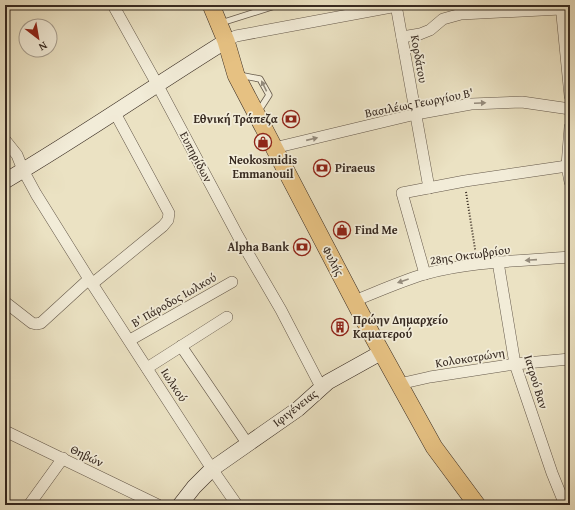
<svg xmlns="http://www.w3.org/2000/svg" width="575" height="510" font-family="'Gentium Book Plus',serif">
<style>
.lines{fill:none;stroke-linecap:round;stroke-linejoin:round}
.lane-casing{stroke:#64584a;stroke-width:7}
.street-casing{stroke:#64584a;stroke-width:12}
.secondary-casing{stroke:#372a21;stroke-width:16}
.primary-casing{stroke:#372a21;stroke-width:18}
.path{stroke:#372a21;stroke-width:2;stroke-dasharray:1 2;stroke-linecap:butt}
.lane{stroke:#f2ecd8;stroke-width:5.5}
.street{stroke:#f2ecd8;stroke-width:11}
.secondary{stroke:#f2ecd8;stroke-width:15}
.primary{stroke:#e6c182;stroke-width:17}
.oneway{fill:#948b7c}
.labels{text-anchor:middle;stroke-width:3.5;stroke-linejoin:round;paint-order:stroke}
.street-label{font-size:12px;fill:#372a21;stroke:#f2ecd8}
.poi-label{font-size:12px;font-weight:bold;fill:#372a21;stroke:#f2ecd8;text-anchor:start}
</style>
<rect width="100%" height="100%" fill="#ebe2c3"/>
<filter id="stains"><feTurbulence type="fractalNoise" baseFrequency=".005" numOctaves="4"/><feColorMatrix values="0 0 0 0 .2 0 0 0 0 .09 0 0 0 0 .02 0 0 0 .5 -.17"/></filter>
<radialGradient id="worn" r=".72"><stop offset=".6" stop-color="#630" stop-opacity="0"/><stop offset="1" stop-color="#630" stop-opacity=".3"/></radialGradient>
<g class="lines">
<!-- lane casing -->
<g class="lane-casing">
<g id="lane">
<path d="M 221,23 L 278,5"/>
<path d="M 239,75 L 260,79 L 269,95 L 258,112"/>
</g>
</g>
<!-- street casing -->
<g class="street-casing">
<g id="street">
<path d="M 113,5 L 157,84 L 238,236 L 281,310 L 321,387"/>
<path d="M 396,5 L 429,188"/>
<path d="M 561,5 L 570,96"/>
<path d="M 402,37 L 420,34 L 430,30 L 443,19 L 461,14 L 561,9"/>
<path d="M 226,41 L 236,36 L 397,6"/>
<path d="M 570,127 L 567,166 L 570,182"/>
<path d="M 5,140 L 17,155 L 23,170 L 36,194 L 89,279 L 212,469 L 237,505"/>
<path d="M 274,148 L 416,114 L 471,104 L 522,102 L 570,109"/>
<path d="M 498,262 L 515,364 L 552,473 L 565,505"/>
<path d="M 425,274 L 402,193 L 465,181 L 567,166"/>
<path d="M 92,284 L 163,226 L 168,220 L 169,213 L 115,113"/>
<path d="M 354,301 C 377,292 401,281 425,274 C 472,261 522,261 570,257"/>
<path d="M 5,302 L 32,323 L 36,324 L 41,323 L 89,279"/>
<path d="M 130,340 L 232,282"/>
<path d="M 181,346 L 247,443"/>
<path d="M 147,368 L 227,317"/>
<path d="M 399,384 L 430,377 L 515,364 L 570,359"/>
<path d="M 5,431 L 158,505"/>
<path d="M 29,505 L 63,458"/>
</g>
</g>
<!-- secondary casing -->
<g class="secondary-casing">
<g id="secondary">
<path d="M 5,181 C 80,137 152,87 226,41"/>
<path d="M 180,505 L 194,487 L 212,469 L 298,409 L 328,382 L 382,352"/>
</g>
</g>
<!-- primary casing -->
<g class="primary-casing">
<path id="primary" d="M 211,5 L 226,41 L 236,75 L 372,335 L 434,447 L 477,505"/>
</g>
<!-- path -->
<path class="path" d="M 466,192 L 476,255"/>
<!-- lane -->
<use href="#lane" class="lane"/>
<!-- street -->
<use href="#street" class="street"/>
<!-- secondary -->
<use href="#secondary" class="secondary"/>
<!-- primary -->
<use href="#primary" class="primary"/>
</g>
<!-- one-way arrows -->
<defs><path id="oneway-solid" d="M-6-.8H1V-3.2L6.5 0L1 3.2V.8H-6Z"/></defs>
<g class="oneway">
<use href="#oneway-solid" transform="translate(264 86) rotate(-116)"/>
<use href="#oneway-solid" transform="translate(480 103) rotate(-2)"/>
<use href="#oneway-solid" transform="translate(312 139) rotate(-13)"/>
<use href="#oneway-solid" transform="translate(531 260) rotate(176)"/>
<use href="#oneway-solid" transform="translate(403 281) rotate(161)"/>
</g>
<!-- icons -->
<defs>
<g id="bank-ring" transform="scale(0.9)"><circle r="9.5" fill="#f2ecd8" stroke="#8f2418" stroke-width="1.5"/><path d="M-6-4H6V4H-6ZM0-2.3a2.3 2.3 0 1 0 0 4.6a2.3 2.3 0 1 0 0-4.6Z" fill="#8f2418"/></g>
<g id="shop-ring" transform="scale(0.9)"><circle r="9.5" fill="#f2ecd8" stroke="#8f2418" stroke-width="1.5"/><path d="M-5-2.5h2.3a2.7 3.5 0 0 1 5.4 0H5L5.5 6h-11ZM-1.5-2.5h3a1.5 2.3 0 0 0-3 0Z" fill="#8f2418"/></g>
<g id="building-ring" transform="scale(0.9)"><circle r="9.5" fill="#f2ecd8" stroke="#8f2418" stroke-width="1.5"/><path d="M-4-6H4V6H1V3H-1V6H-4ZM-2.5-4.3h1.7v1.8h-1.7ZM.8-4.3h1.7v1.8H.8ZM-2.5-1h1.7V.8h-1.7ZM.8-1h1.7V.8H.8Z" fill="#8f2418"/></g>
</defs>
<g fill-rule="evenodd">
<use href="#bank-ring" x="291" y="119"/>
<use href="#shop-ring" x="263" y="142"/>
<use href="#bank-ring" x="322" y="168"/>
<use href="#shop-ring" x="342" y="230"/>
<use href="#bank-ring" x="302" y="247"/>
<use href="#building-ring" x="340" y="327"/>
</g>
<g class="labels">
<!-- street labels -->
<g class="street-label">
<text transform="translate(419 59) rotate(80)" y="4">Κορδάτου</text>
<text transform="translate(419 103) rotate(-11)" y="4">Βασιλέως Γεωργίου Β'</text>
<text transform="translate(196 157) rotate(62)" y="4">Ευπηρίδων</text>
<text transform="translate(470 255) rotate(-8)" y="4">28ης Οκτωβρίου</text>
<text transform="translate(333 261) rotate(62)" y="4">Φυλής</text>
<text transform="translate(174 300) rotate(-30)" y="4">Β' Πάροδος Ιωλκού</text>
<text transform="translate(470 358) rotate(-9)" y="4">Κολοκοτρώνη</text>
<text transform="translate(536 382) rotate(73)" y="4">Ιατρού Βαν</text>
<text transform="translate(174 385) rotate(57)" y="4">Ιωλκού</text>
<text transform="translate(295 408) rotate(-38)" y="4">Ιφιγένειας</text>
<text transform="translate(87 456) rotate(26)" y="4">Θηβών</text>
</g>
<!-- poi labels -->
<g class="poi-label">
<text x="278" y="123" text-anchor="end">Εθνική Τράπεζα</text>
<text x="263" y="164" text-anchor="middle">Neokosmidis<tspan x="263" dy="14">Emmanouil</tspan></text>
<text x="335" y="172">Piraeus</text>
<text x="355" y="234">Find Me</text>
<text x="289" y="251" text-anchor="end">Alpha Bank</text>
<text x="353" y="324">Πρώην Δημαρχείο<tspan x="353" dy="14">Καματερού</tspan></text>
</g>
</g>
<!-- margin -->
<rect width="575" height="510" fill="none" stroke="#ebe2c3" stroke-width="20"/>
<rect x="6" y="6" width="563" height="498" fill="none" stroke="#372a21" stroke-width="2"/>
<rect x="10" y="10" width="555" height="490" fill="none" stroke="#372a21"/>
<!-- north arrow -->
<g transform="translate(38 38) rotate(149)"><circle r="19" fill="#f2ecd8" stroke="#a79e8f"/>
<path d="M0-3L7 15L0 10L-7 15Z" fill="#8f2418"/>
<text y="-6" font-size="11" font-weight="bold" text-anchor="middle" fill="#372a21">N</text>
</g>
<rect width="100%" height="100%" filter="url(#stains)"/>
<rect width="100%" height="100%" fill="url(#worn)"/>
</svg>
